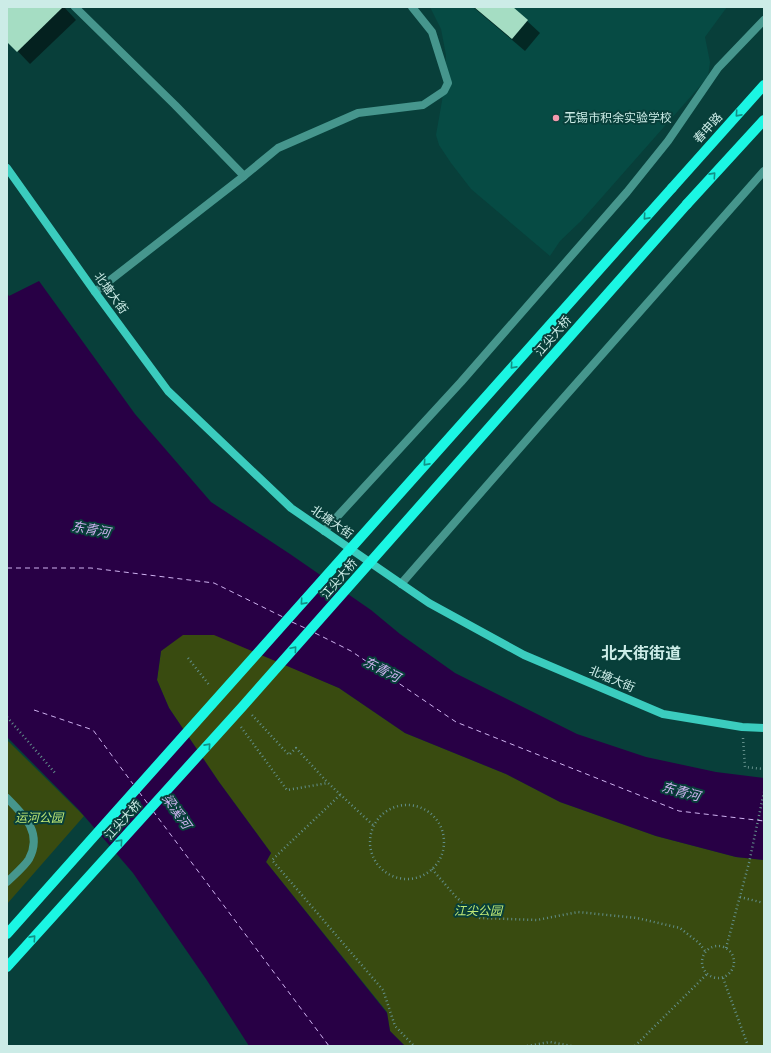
<svg xmlns="http://www.w3.org/2000/svg" width="771" height="1053" font-family="Merriweather,'Noto Sans SC',serif">
<style>
.built{fill:#064b44}
.green{fill:#394b10}
.water{fill:#280045}
.shadow{fill:#0007}
.lines{fill:none;stroke-linecap:round;stroke-linejoin:round}
.ferry{stroke:#cfb3f0;stroke-width:1;stroke-dasharray:5 4;stroke-linecap:butt}
.building{fill:#a5ddc3}
.path{stroke:#628f8a;stroke-width:2.5;stroke-dasharray:1 3;stroke-linecap:butt}
.service{stroke:#46968d;stroke-width:8}
.minor{stroke:#46968d;stroke-width:8}
.secondary{stroke:#3bccbe;stroke-width:8}
.primary{stroke:#1bf6e3;stroke-width:10}
.primary-bridge{stroke:#1bf6e3;stroke-width:10}
.oneway{stroke:#119186}
.poi-dot{fill:#f29aae;stroke:#083f3a;stroke-width:1.5}
.labels{text-anchor:middle;stroke-width:4;stroke-linejoin:round;paint-order:stroke}
.poi-label{font-size:12px;fill:#ccece7;stroke:#083f3a;text-anchor:start}
.street-label{font-size:12px;fill:#ccece7;stroke:#083f3a}
.park-label{font-size:12px;font-style:italic;fill:#c1e976;stroke:#083f3a}
.water-label{font-size:13px;font-style:italic;fill:#cfb3f0;stroke:#083f3a}
.district-label{font-size:16px;font-weight:bold;fill:#ccece7;stroke:#083f3a}
</style>
<rect width="100%" height="100%" fill="#083f3a"/>
<!-- built -->
<path class="built" d="M 430,7 L 727,7 L 705,37 L 710,62 L 708,77 L 581,221 L 560,241 L 550,256 L 471,189 L 451,163 L 439,145 L 436,135 L 442,101 L 446,55 L 441,29 Z"/>
<!-- green -->
<g class="green">
<path d="M 183,634 L 214,634 L 339,688 L 405,733 L 506,774 L 560,802 L 656,836 L 736,857 L 764,860 L 764,1046 L 405,1046 L 390,1031 L 387,1012 L 266,862 L 271,853 L 219,782 L 169,708 L 157,680 L 161,651 Z"/>
<path d="M 7,740 L 84,816 L 7,904 Z"/>
</g>
<!-- water -->
<path class="water" d="M 39,281 L 135,414 L 211,502 L 290,554 L 371,610 L 400,634 L 455,673 L 577,734 L 646,757 L 716,772 L 764,778 L 764,860 L 736,857 L 656,836 L 560,802 L 506,774 L 405,733 L 339,688 L 214,635 L 183,635 L 161,651 L 157,680 L 169,708 L 219,782 L 271,853 L 266,862 L 387,1013 L 390,1031 L 405,1046 L 249,1046 L 206,979 L 133,873 L 79,810 L 7,737 L 7,293 L 9,296 Z"/>
<!-- shadow -->
<g class="shadow">
<path d="M 7,7 L 64,7 L 76,20 L 30,64 L 7,40 Z"/>
<path d="M 473,7 L 512,7 L 540,33 L 525,51 Z"/>
</g>
<g class="lines">
<!-- ferry -->
<g class="ferry">
<path d="M 7,568 L 91,568 L 214,583 L 283,617"/>
<path d="M 292,622 L 305,628"/>
<path d="M 315,633 L 351,651 L 456,722 L 679,811 L 764,821"/>
<path d="M 34,710 L 93,730 L 133,784"/>
<path d="M 139,792 L 148,804"/>
<path d="M 153,811 L 329,1046"/>
</g>
</g>
<!-- building -->
<g class="building">
<path d="M 7,7 L 63,7 L 17,52 L 7,42 Z"/>
<path d="M 474,7 L 513,7 L 528,20 L 512,39 Z"/>
</g>
<g class="lines">
<!-- path -->
<g class="path">
<path d="M 188,658 L 210,686"/>
<path d="M 252,715 L 289,755 L 296,748 L 328,783"/>
<path d="M 7,717 L 56,774"/>
<path d="M 241,727 L 287,790 L 328,783 L 374,826"/>
<path d="M 743,738 L 745,767 L 764,769"/>
<path d="M 340,795 L 272,860 L 383,990 L 395,1026 L 414,1046"/>
<circle cx="407" cy="842" r="37"/>
<path d="M 432,869 L 456,897 L 480,918 L 537,920 L 578,912 L 637,918 L 680,928 L 699,943 L 705,951"/>
<path d="M 740,897 L 764,903"/>
<circle cx="718" cy="962" r="16"/>
<path d="M 726,948 L 749,863 L 764,792"/>
<path d="M 723,978 L 747,1043 L 747,1046"/>
<path d="M 527,1046 L 550,1042 L 572,1046"/>
<path d="M 635,1046 L 707,974"/>
</g>
<!-- service -->
<path class="service" d="M 7,798 C 24,815 43,833 29,859 C 25,866 13,876 7,882"/>
<!-- minor -->
<g class="minor">
<path d="M 75,7 L 175,105 L 244,176"/>
<path d="M 95,292 L 244,176 L 278,148 L 358,113 L 423,105 L 444,91 L 448,83 L 432,32 L 412,7"/>
<path d="M 324,531 L 461,382 L 627,192 L 668,141 L 718,68 L 764,20"/>
<path d="M 401,584 L 545,419 L 764,171"/>
</g>
<!-- secondary -->
<path class="secondary" d="M 7,168 L 95,292 L 168,391 L 291,508 L 429,603 L 524,655 L 663,714 L 742,727 L 764,728"/>
<!-- primary -->
<g class="primary">
<path d="M 672,188 L 764,85"/>
<path d="M 687,204 L 764,120"/>
</g>
<!-- primary-bridge -->
<g class="primary-bridge">
<path d="M 7,934 L 672,188"/>
<path d="M 7,967 L 243,706 L 687,204"/>
</g>
</g>
<!-- one-way arrows -->
<defs><path id="oneway-chevron" d="M-2-3.5L2.5 0L-2 3.5" fill="none" stroke-width="1.6" stroke-linecap="round" stroke-linejoin="round"/></defs>
<g class="oneway">
<use href="#oneway-chevron" transform="translate(738 114) rotate(132)"/>
<use href="#oneway-chevron" transform="translate(713 175) rotate(-48)"/>
<use href="#oneway-chevron" transform="translate(646 217) rotate(132)"/>
<use href="#oneway-chevron" transform="translate(513 366) rotate(132)"/>
<use href="#oneway-chevron" transform="translate(426 463) rotate(132)"/>
<use href="#oneway-chevron" transform="translate(303 602) rotate(132)"/>
<use href="#oneway-chevron" transform="translate(294 649) rotate(-49)"/>
<use href="#oneway-chevron" transform="translate(208 746) rotate(-48)"/>
<use href="#oneway-chevron" transform="translate(120 842) rotate(-48)"/>
<use href="#oneway-chevron" transform="translate(33 938) rotate(-48)"/>
</g>
<!-- markers -->
<circle class="poi-dot" cx="556" cy="118" r="4"/>
<g class="labels">
<!-- poi labels -->
<g class="poi-label">
<text x="564" y="122">无锡市积余实验学校</text>
</g>
<!-- street labels -->
<g class="street-label">
<text transform="translate(708 128) rotate(-48)" y="4">春申路</text>
<text transform="translate(111 293) rotate(54)" y="4">北塘大街</text>
<text transform="translate(553 336) rotate(-49)" y="4">江尖大桥</text>
<text transform="translate(332 522) rotate(35)" y="4">北塘大街</text>
<text transform="translate(339 579) rotate(-49)" y="4">江尖大桥</text>
<text transform="translate(612 679) rotate(23)" y="4">北塘大街</text>
<text transform="translate(123 820) rotate(-48)" y="4">江尖大桥</text>
</g>
<!-- park labels -->
<g class="park-label">
<text x="39" y="822">运河公园</text>
<text x="478" y="915">江尖公园</text>
</g>
<!-- water labels -->
<g class="water-label">
<text transform="translate(91 529) rotate(10)" y="5">东青河</text>
<text transform="translate(382 669) rotate(27)" y="5">东青河</text>
<text transform="translate(681 791) rotate(15)" y="5">东青河</text>
<text transform="translate(177 811) rotate(55)" y="5">梁溪河</text>
</g>
<!-- district labels -->
<g class="district-label">
<text x="641" y="659">北大街街道</text>
</g>
</g>
<!-- border -->
<rect width="771" height="1053" fill="none" stroke="#ccece7" stroke-width="16"/>
</svg>
